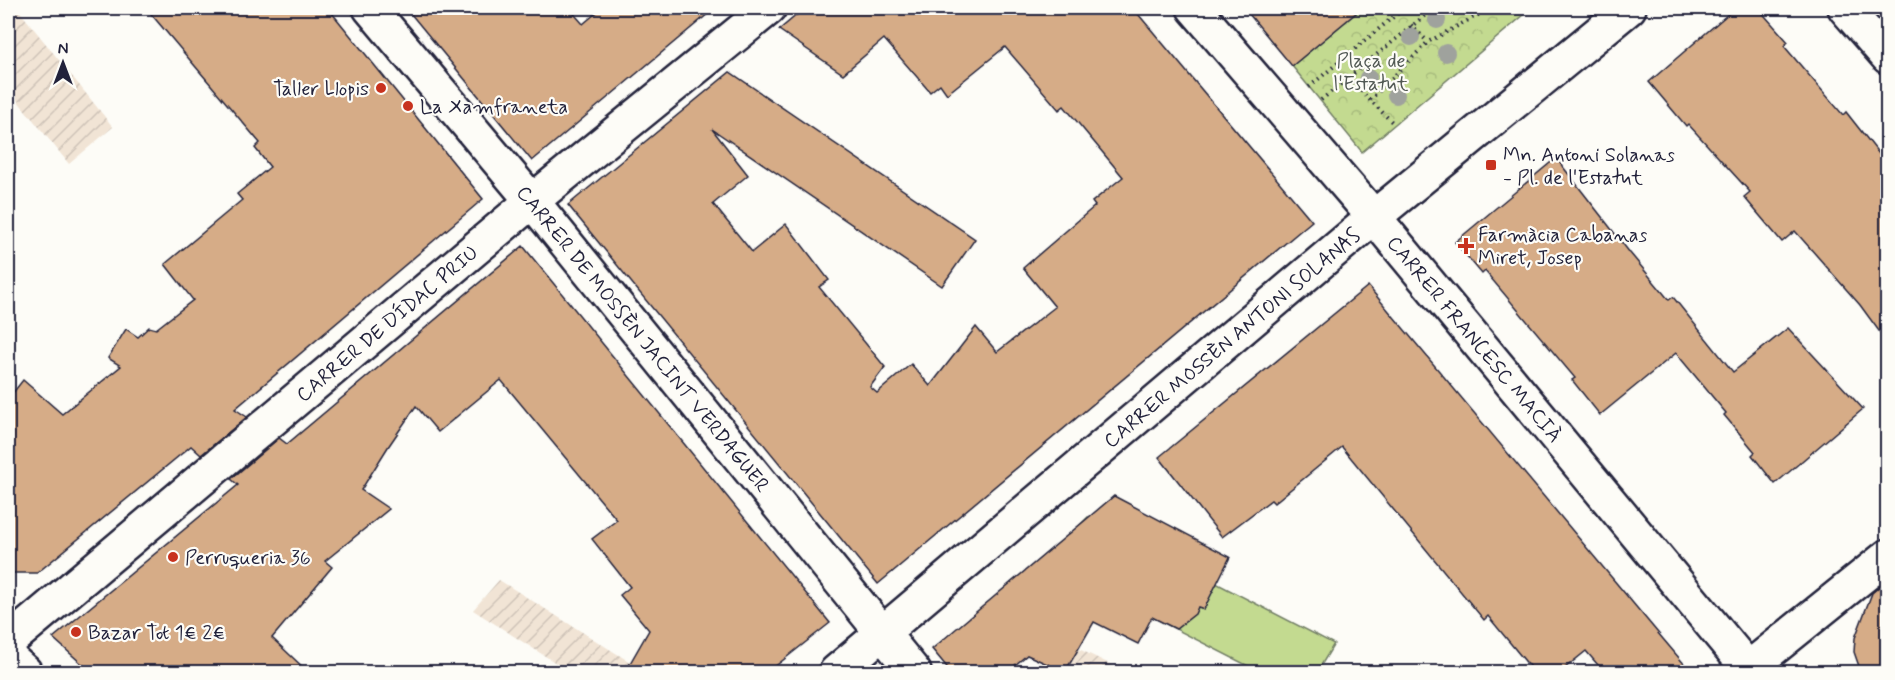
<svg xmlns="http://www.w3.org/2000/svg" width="1895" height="680" font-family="Mynerve,sans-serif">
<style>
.industrial{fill:url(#industrial-furrows)}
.grass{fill:#c3da90;stroke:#727e66;stroke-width:1.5}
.forest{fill:url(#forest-crowns);stroke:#727e66;stroke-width:1.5}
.building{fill:#d6ac87;stroke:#22223b;stroke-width:1.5}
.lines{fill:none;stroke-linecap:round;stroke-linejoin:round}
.minor-casing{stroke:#22223b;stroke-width:38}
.path{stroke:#22223b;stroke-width:4;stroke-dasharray:1.5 4.5;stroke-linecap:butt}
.minor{stroke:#fdfcf7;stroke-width:33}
.tree{fill:#9fa29d}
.poi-dot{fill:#c8321e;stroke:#fdfcf7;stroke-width:2}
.labels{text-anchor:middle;stroke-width:4.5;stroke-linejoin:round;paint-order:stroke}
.park-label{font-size:20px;fill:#525954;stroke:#fdfcf7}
.poi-label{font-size:20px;fill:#22223b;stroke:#fdfcf7;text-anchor:start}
.street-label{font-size:20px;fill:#22223b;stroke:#fdfcf7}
</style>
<defs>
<pattern id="industrial-furrows" width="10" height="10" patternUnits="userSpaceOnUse" patternTransform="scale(1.5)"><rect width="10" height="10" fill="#f1e4d5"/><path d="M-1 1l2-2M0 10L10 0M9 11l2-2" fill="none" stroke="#cec3b8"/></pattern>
<pattern id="forest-crowns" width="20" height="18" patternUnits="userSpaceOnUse" patternTransform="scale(1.5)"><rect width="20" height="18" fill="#c3da90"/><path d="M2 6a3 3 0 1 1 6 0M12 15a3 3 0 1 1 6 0" fill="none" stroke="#a7bb7d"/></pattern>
</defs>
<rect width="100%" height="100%" fill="#fdfcf7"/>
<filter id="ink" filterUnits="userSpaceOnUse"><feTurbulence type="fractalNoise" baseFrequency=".0167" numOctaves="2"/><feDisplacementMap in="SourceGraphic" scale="12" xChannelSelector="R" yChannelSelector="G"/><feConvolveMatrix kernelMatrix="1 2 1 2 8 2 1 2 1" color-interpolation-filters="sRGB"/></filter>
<g filter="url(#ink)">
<!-- industrial -->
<g class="industrial">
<path d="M 8,8 L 17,8 L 113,127 L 69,164 L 8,89 Z"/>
<path d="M 499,580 L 646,672 L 570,672 L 473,610 Z"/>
<path d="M 988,601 L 1081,650 L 1126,672 L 1063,672 L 962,623 Z"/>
</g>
<!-- grass -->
<path class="grass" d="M 1088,517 L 1334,644 L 1317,672 L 1260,672 L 1152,617 L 1076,529 Z"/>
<!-- forest -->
<path class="forest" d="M 1362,8 L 1532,8 L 1362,152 L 1292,66 Z"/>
<!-- building -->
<g class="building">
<path d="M 146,8 L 328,8 L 483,199 L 235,409 L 247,417 L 201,455 L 191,446 L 37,573 L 8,573 L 8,399 L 23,380 L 62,414 L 121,366 L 108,358 L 126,329 L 138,337 L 149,327 L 156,329 L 193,300 L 165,264 L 242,200 L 237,194 L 270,167 L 255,148 L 260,143 Z"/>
<path d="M 406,8 L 569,8 L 583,24 L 602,8 L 715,8 L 532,161 Z"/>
<path d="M 805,8 L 1133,8 L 1312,221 L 878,584 L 568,205 L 730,72 L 975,239 L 942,286 L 712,129 L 748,175 L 713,204 L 752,252 L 786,224 L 829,280 L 819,287 L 885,367 L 870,387 L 877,393 L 911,364 L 930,386 L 976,327 L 997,352 L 1055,307 L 1023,268 L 1095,206 L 1092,202 L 1123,177 L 1064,106 L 1059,110 L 1005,47 L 947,94 L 940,84 L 930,92 L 884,39 L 843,74 L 779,30 Z"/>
<path d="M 1244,8 L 1362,8 L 1292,66 Z"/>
<path d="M 1735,8 L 1758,8 L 1788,42 L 1784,46 L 1843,115 L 1846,112 L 1887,164 L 1887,342 L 1860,305 L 1795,231 L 1782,242 L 1744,197 L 1750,192 L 1688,124 L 1686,126 L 1649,82 Z"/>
<path d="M 1556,158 L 1630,253 L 1669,300 L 1673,297 L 1733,372 L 1788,328 L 1863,409 L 1775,484 L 1752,455 L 1755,452 L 1724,415 L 1726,413 L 1676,353 L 1600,415 L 1572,380 L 1575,378 L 1485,271 L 1482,274 L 1455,242 Z"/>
<path d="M 523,246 L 830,623 L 768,672 L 625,672 L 649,630 L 620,595 L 630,587 L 592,539 L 617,520 L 501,380 L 438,432 L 416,406 L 388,447 L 361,490 L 389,509 L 325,561 L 332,567 L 272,638 L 308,672 L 91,672 L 53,638 L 238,485 L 231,479 L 279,438 L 287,444 Z"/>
<path d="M 1368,286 L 1663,639 L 1691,672 L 1604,672 L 1586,651 L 1560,672 L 1534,672 L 1488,616 L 1484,620 L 1342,447 L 1274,503 L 1271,500 L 1222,537 L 1159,457 Z"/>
<path d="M 1114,496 L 1230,557 L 1204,609 L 1198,607 L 1195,614 L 1176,629 L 1152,617 L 1138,644 L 1094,622 L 1065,672 L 1027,655 L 1007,672 L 951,672 L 932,649 Z"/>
<path d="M 1887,580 L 1887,672 L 1861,672 L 1854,652 L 1855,638 L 1872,593 Z"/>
</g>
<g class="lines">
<!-- minor casing -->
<g class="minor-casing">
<g id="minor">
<path id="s1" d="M 370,8 L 532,201 L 914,672"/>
<path id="s2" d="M 1194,8 L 1374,217 L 1751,672"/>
<path d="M 1845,8 L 1888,57"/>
<path id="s3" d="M 8,642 L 532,201 L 769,8"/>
<path d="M 8,657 L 25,672"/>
<path id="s4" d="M 836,672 L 1374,217 L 1629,8"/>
<path d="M 1744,672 L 1888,556"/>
</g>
</g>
<!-- path -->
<g class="path">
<path d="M 1513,8 L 1520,8"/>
<path d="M 1411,25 L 1428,42"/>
<path d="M 1348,78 L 1394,124"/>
<path d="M 1309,87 L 1404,8"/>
<path d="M 1321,100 L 1434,8"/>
<path d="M 1370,100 L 1428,42 L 1491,8"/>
</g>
<!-- minor -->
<use href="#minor" class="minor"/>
</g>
<!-- trees -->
<g class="tree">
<circle cx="1437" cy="20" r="9"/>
<circle cx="1411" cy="37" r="9"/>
<circle cx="1446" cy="53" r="9"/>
<circle cx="1368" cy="78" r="9"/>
<circle cx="1396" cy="95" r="9"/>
</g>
</g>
<!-- markers -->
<g class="poi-dot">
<circle cx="381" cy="88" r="6"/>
<circle cx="408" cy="106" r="6"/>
<rect x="1485" y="159" width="12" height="12" rx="3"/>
<path d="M1463 237h6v6h6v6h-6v6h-6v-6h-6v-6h6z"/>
<circle cx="173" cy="557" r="6"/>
<circle cx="76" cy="632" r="6"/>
</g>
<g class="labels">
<!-- park labels -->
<g class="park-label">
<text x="1371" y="67">Plaça de<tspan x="1371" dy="23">l'Estatut</tspan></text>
</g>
<!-- poi labels -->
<g class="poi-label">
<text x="369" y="95" text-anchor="end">Taller Llopis</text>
<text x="420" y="113">La Xamfraneta</text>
<text x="1503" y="161">Mn. Antoni Solanas<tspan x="1503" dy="23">- Pl. de l'Estatut</tspan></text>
<text x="1478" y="241">Farmàcia Cabanas<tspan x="1478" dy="23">Miret, Josep</tspan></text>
<text x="185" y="564">Perruqueria 36</text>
<text x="88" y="639">Bazar Tot 1€ 2€</text>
</g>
<!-- street labels -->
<g class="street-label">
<text dy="7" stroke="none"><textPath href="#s3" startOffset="495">CARRER DE DÍDAC PRIU</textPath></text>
<text dy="7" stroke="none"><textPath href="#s4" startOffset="518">CARRER MOSSÈN ANTONI SOLANAS</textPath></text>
<text dy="7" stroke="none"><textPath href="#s2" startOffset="434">CARRER FRANCESC MACIÀ</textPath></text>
<text dy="7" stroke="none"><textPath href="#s1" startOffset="429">CARRER DE MOSSÈN JACINT VERDAGUER</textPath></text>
</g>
</g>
<!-- margin -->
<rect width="1895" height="680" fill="none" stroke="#fdfcf7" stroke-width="30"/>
<rect x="15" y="15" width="1865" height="650" fill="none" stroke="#22223b" stroke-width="2" filter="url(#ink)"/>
<!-- north arrow -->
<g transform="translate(63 63)" stroke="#fdfcf7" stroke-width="4.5" paint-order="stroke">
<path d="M0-4.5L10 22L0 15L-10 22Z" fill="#22223b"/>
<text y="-9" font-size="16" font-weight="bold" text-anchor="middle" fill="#22223b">N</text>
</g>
</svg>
